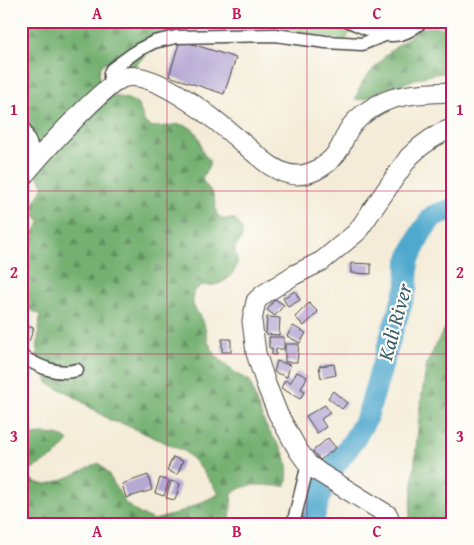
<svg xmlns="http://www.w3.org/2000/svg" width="474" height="545" font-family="'Gentium Book Plus',serif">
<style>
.forest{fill:url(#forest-firs);stroke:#506e4e}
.park{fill:url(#park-crowns);stroke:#5e7c57}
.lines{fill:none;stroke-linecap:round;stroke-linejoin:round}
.river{stroke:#50a8cd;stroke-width:22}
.building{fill:#b5a9d4}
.street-casing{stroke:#494845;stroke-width:15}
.secondary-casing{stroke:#494845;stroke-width:21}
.street{stroke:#fff;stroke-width:12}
.secondary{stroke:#fff;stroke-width:19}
.grid{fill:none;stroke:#c2185b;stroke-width:1;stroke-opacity:0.55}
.labels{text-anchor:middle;stroke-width:4.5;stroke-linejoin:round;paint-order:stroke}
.water-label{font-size:21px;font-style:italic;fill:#3a5d6c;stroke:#fdfcf7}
.neatline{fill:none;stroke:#c2185b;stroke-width:2}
.grid-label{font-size:16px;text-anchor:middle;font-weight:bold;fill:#c2185b}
</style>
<defs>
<pattern id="forest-firs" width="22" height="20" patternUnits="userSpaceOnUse" patternTransform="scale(1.25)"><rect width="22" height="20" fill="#74b071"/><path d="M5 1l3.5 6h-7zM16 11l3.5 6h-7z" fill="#5f8f5d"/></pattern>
<pattern id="park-crowns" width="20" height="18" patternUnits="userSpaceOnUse" patternTransform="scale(1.25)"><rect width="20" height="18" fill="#90cd83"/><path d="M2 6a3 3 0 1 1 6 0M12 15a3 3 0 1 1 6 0" fill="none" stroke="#7cb071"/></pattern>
</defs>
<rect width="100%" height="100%" fill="#fdfcf7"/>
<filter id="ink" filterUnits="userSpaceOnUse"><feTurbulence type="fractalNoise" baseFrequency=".02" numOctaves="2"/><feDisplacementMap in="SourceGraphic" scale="10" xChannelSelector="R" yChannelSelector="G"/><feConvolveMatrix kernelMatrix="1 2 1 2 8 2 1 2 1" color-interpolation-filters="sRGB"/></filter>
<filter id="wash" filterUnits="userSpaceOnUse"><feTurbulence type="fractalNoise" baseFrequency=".0096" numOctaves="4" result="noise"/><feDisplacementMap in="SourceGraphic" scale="20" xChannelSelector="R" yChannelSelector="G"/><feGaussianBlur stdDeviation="1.12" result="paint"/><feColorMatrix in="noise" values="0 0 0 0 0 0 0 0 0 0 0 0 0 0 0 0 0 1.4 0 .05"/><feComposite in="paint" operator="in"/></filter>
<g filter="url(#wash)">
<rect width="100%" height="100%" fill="#f4ecd8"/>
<!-- forest -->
<g class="forest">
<path d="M 21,21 L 202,21 L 191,28 L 168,36 L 157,49 L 150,51 L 136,65 L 122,66 L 114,60 L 105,62 C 95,72 100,82 104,93 C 114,98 128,96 137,104 C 143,110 141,123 150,126 C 157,128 167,126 173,125 C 186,123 196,128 200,141 C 201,144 201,149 203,152 C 204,156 208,157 210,161 L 208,168 L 202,178 L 203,181 L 213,194 L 217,215 L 223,219 L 235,219 C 244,231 245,236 235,248 C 234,254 238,258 237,263 C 234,280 216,288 201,285 L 193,293 L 193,305 L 204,324 L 208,342 L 217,357 L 238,375 L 247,379 L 250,381 C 254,396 259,412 266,426 C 280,450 292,454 286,486 C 267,487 247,480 232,494 L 230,524 L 21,524 L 21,437 C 34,434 59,431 69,441 L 55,456 L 26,472 L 27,477 C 32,480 36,483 42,484 C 57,485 84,469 99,463 L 108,473 L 125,503 L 140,514 L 154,520 L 176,514 L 219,494 L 200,467 L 184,451 L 121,423 L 111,421 L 70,394 L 49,384 L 37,357 L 40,315 L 21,305 L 21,238 L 26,242 L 41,222 L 30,210 L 44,186 L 21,149 L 23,132 L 21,129 Z"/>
<path d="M 430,27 L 453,28 L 453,72 C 433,73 418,78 399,85 C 393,87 386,87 380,91 C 373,95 364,102 355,99 L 363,81 L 387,54 L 420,28 Z"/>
<path d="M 453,316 L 453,524 L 409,524 L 420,407 L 427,363 L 441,335 Z"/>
</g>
<!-- park -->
<path class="park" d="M 292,21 L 315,21 L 349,34 L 346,40 L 287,30 Z"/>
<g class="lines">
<!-- river -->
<path class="river" d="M 312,524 L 326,477 L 354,440 L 367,417 L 392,332 L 407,286 L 408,261 L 421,233 L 433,216 L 453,209"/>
</g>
<g id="blocks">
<!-- building -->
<g class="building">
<path d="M 180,40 L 236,58 L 224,94 L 169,76 Z"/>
<path d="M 351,263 L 371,264 L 371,274 L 351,273 Z"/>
<path d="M 295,291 L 300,300 L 288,307 L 283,298 Z"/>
<path d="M 275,299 L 284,305 L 275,316 L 267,310 Z"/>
<path d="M 309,303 L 318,312 L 304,326 L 295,317 Z"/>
<path d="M 267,317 L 280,318 L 279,335 L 266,334 Z"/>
<path d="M 21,319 L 26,321 L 24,325 L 34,328 L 29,341 L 21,338 Z"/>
<path d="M 293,326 L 306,333 L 300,343 L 287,336 Z"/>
<path d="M 269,337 L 284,337 L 284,349 L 276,349 L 276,355 L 272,355 L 272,348 L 269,348 Z"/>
<rect x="222" y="339" width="9" height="13"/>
<path d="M 285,344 L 299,344 L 297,362 L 285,362 Z"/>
<path d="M 277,361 L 290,365 L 287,377 L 274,372 Z"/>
<path d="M 334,364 L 336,375 L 321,378 L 319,366 Z"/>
<path d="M 297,372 L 307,377 L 301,389 L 305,391 L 300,399 L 281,388 L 285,380 L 290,383 Z"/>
<path d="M 333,391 L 347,403 L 342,409 L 328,398 Z"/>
<path d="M 325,405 L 330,413 L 321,419 L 326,427 L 317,433 L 306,416 Z"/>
<path d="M 328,438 L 336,448 L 320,460 L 313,451 Z"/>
<path d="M 173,457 L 183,461 L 177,475 L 167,470 Z"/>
<path d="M 148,475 L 152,490 L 126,498 L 122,484 Z"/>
<path d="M 160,478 L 169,481 L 164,496 L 155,493 Z"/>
<path d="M 171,481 L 180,484 L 175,500 L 166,498 Z"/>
</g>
</g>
</g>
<g filter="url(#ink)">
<use href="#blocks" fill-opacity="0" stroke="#494845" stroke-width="1"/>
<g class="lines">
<!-- street casing -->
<g class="street-casing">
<g id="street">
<path d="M 348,21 C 376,32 396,46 422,21"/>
<path d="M 115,82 L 110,80 L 110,73 L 112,69 L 138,50 L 154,42 L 176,37 L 275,35 L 326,42 L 362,44 L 385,35"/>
<path d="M 21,122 L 37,159"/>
<path d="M 21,356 C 38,366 57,376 77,370"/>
<path d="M 293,524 L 308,464"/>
</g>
</g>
<!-- secondary casing -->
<g class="secondary-casing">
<g id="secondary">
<path d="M 21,179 C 36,160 106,81 126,77 C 158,71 221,124 245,145 C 259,157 277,175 297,175 C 314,175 331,163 340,148 C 344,140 346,132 352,125 C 357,119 363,114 369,110 C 393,93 424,93 453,92"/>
<path d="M 391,524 L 388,515 L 320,473 L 308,464 L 298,450 L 278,414 L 266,384 L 256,353 L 252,321 L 256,301 L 264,294 L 294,275 L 322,261 L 357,232 L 409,157 C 422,144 436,134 453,128"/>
</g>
</g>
<!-- street -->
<use href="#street" class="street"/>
<!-- secondary -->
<use href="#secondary" class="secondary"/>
</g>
</g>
<!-- grid -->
<path class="grid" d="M 167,21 L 167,524M 307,21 L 307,524M 21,191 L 453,191M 21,354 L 453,354"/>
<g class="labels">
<!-- water labels -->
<g class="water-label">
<text transform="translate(395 322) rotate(-75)" y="7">Kali River</text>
</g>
</g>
<!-- margin -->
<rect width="474" height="545" fill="none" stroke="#fdfcf7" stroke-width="55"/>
<rect x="28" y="28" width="418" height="490" class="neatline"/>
<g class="grid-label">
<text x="97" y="19">A</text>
<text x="237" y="19">B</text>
<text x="377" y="19">C</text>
<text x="14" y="115">1</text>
<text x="460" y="115">1</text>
<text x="14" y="278">2</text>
<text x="460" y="278">2</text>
<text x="14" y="442">3</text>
<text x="460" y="442">3</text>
<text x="97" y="537">A</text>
<text x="237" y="537">B</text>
<text x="377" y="537">C</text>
</g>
</svg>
